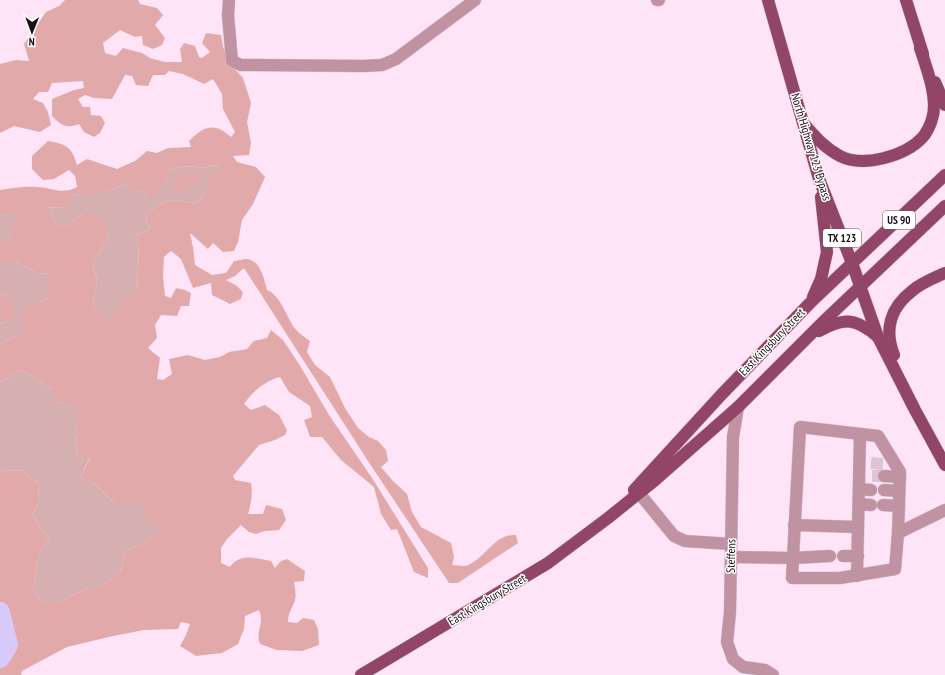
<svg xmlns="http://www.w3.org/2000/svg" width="945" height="675" font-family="'PT Sans Narrow',sans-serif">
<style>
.green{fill:#d6afb0}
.forest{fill:#e2a9ab;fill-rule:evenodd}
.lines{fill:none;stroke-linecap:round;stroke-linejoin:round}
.river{stroke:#d7cafa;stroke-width:20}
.minor-tunnel{stroke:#ddc4d6;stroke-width:12;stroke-dasharray:12 6;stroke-linecap:butt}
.minor-casing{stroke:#dbc1d3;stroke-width:13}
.major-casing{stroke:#dbc1d3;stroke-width:13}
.minor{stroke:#c093a2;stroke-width:12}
.major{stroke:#924665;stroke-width:12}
.labels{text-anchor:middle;stroke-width:3;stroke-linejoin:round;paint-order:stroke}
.shield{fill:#fff;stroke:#60585e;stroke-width:1}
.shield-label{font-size:11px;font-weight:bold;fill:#1c1119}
.street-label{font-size:12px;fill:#1c1119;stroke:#fff}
</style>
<rect width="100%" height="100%" fill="#ffe3f7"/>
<!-- green -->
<g class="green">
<path d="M 217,165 L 219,171 L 209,189 L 196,204 C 170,197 166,200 145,215 L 150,229 L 135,236 L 139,243 L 137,293 L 107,323 L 93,305 L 97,280 L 93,264 L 109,234 L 82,214 L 68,226 L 57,226 L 51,212 L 41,208 L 69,207 L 70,196 L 79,194 L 102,194 L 128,183 L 131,189 L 146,193 L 165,181 L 169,169 L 189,166 L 203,168 Z"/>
<path d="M 19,211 L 9,240 L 0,240 L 0,216 Z"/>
<path d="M 0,262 L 16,262 L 37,273 L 49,274 L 49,297 L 38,304 L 24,337 L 11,338 L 0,345 L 0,324 L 10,320 L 9,297 L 0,294 Z"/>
<path d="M 21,370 L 54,390 L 54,401 L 78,407 L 76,433 L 78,457 L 90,458 L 80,477 L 95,484 L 114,503 L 142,501 L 164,529 L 146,542 L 125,551 L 121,572 L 99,587 L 90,587 L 57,603 L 42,603 L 33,591 L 39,552 L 50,539 L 39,526 L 32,514 L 38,504 L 39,484 L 29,477 L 23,470 L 5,471 L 0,470 L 0,382 Z"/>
</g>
<!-- forest -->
<g class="forest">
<path d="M 65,0 L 138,0 L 140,4 L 157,8 L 163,15 L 155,25 L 165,38 L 162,45 L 153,49 L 143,45 L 142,36 L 135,37 L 120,30 L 103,43 L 105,53 L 116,56 L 123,48 L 142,53 L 150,58 L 165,62 L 182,62 L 180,49 L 184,43 L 195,46 L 199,57 L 202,58 L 210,52 L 202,43 L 206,33 L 221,35 L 223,47 L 234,68 L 243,78 L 251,103 L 247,122 L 251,143 L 249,155 L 233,156 L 237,162 L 256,167 L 265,177 L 253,204 L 242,220 L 238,242 L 234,251 L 223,252 L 213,243 L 208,249 L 190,233 L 193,247 L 195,265 L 212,275 L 226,273 L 234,261 C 237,261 243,259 247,259 C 261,261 264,279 267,290 C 279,294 287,316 293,326 C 297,332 304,337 310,341 L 307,352 L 315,365 L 330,377 L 345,408 L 358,428 L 369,437 L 378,441 L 386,450 L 388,461 L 381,467 L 392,480 L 407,494 L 412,512 L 421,527 L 451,543 L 454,557 L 452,565 C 457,565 464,567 468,565 C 486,558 494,534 516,535 L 518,543 L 458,583 L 449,583 L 368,461 L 244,268 L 235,276 L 226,280 L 237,286 L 243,292 L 241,299 L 230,304 L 212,295 L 211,283 L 193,288 L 181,259 L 171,251 L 164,257 L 163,276 L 165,296 L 171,298 L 176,288 L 185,290 L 191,293 L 189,306 L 181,306 L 177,316 L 161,315 L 155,325 L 157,338 L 148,348 L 160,358 L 157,379 L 163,380 L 172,374 L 169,359 L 188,355 L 205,360 L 220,357 L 229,352 L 247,349 L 254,341 L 267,338 L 271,330 L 283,340 L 299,364 L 329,415 L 372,478 L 428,568 L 428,578 L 414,572 L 397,529 L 391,530 L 381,514 L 374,487 L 341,460 L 322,437 L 310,437 L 304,420 L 312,417 L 310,406 L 289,392 L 280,377 C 265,381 253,391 244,404 L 251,410 L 265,405 L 279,415 L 287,430 L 285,435 L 275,440 L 259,445 L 233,476 L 235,480 L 251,483 C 253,495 251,503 248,514 L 263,514 L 266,505 L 282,509 L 286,520 L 279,530 L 265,531 L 256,534 L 249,532 L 241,525 L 227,539 L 221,548 L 221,563 L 230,567 C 240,553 256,558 271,561 L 275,568 L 281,561 L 287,559 L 305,571 L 304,581 L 294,582 C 295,589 297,596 294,603 C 291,610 288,614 288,622 L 297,623 L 303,618 L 314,620 L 318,629 L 319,645 L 302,651 L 277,650 L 260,644 C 255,630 265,625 259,610 L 245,616 L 244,629 L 238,644 L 222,653 L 196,656 L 180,646 L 186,635 L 190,624 L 181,622 L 178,629 L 144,630 L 113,636 L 67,647 L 22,671 L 21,675 L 0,675 L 0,470 L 5,471 L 23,470 L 29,477 L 39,484 L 38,504 L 32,514 L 39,526 L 50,539 L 39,552 L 33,591 L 42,603 L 57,603 L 90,587 L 99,587 L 121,572 L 125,551 L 146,542 L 163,529 L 146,519 L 142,501 L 135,505 L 114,503 L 95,484 L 80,477 L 90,459 L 78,457 L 76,433 L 77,407 L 54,401 L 54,390 L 21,370 L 0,382 L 0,345 L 11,338 L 24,336 L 21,310 L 33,303 L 38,304 L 49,297 L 49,274 L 37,273 L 16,262 L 0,262 L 0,240 L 9,240 L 18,212 L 0,216 L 0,190 C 13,188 25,186 38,187 C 53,188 62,195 77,187 L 75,176 L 69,170 L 54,179 L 43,180 L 32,169 L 32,156 L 48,141 C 66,144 72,147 77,165 L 87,159 L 117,169 L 135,161 L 147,151 L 157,153 L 168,148 L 191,147 L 189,141 C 204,126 214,122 231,137 L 235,132 L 223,109 L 222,94 L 213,79 L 204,84 L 183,74 L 169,71 L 165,75 L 153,75 L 148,86 L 136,85 L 132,76 L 125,75 L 112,99 L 94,98 L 85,95 L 78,99 L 83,107 L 90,107 L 91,115 L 101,116 L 105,123 L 100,133 L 94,137 L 84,132 L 79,124 C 65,129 61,125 52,116 L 52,99 L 74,90 L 84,88 L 83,81 L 52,83 L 48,92 L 39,92 L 33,99 L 43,103 L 48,112 L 51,125 L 40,132 L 14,126 L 0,133 L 0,64 L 16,60 L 29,61 L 24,44 L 46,12 L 59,6 ZM 217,165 L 219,171 L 206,178 L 209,189 L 196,204 C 170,197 166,200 145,215 L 150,229 L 135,236 L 139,243 L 137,292 L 118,297 L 121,308 L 107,322 L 93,305 L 97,280 L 93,264 L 109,234 L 100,213 L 82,214 L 68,226 L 57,226 L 51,212 L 42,208 L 70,207 L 70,196 L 79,194 L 102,194 L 128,183 L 130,189 L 146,193 L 153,200 L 165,181 L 170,169 L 189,166 L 203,168 Z"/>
<path d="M 182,172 L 192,176 L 200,172 L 204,175 C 198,182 194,186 185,187 L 181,192 L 175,194 L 170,185 L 173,178 Z"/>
<path d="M 0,294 L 9,297 L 15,311 L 10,320 L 0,324 Z"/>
</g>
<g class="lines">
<!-- river -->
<path class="river" d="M 0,612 L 8,645 L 0,658"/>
<!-- minor-tunnel -->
<g class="minor-tunnel">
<path d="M 871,463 L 884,464"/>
<path d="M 872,476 L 884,476"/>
</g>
<!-- minor casing -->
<g class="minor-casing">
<g id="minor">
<path d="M 229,0 L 228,15 L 232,61 L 241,65 L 363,66 L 382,65 L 396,59 L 475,0"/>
<path d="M 657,0 L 659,0"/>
<path d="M 738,407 L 733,437 L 730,612 L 727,642 L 733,659 L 743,667 L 765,670 L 773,675"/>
<path d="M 884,476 L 900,477"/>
<path d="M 859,489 L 871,490"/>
<path d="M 884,490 L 899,491"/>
<path d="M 639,493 L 674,536 L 685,541 L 731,544"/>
<path d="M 859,504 L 871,505"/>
<path d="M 883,505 L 899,506"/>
<path d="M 794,525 L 858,527"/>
<path d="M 830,556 L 793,558 L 800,427 L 878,436 L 900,472 L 898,533"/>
<path d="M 843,556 L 858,556"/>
<path d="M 731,557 L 793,558 L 792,578 L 840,578 L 895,569 L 898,533 L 945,510"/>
<path d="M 857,576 L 860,434"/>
</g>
</g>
<!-- major casing -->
<g class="major-casing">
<g id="major">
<path d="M 768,0 L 819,179 L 852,263 L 878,337 L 915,410 L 945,465"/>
<path d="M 906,0 L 923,54"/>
<path d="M 935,82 L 945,105"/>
<path d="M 804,124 C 815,137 825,148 840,156 C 863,168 905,156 922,138 C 926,134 931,124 932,119 C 939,100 926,66 920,48"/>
<path d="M 813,297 L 821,279 L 827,252 L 821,197"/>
<path d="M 819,331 C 844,317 856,318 878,337"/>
<path d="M 894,355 C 884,330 890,308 912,291 C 921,283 934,278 945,273"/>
<path d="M 634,490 L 722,394 L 810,303 L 945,175"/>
<path d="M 361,675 L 548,563 L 608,518 L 654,481 L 738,407 L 825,320 L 945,206"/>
</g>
</g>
<!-- minor -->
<use href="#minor" class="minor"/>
<!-- major -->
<use href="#major" class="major"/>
</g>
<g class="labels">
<!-- shield labels -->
<g class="shield">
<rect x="883" y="211" width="32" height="18" rx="3"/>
<rect x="823" y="229" width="38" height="18" rx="3"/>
</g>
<g class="shield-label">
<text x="899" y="224">US 90</text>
<text x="842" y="242">TX 123</text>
</g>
<!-- street labels -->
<g class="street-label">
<text transform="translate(811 147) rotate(73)" y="4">North Highway 123 Bypass</text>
<text transform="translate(772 342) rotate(-46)" y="4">East Kingsbury Street</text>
<text transform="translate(731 556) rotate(-89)" y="4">Steffens</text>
<text transform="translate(487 600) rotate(-31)" y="4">East Kingsbury Street</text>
</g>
</g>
<!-- north arrow -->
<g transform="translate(32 32) rotate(181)" stroke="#ffffff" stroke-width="3" paint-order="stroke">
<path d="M0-3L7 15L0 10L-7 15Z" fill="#1c1119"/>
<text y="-6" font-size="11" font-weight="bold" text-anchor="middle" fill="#1c1119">N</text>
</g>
</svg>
